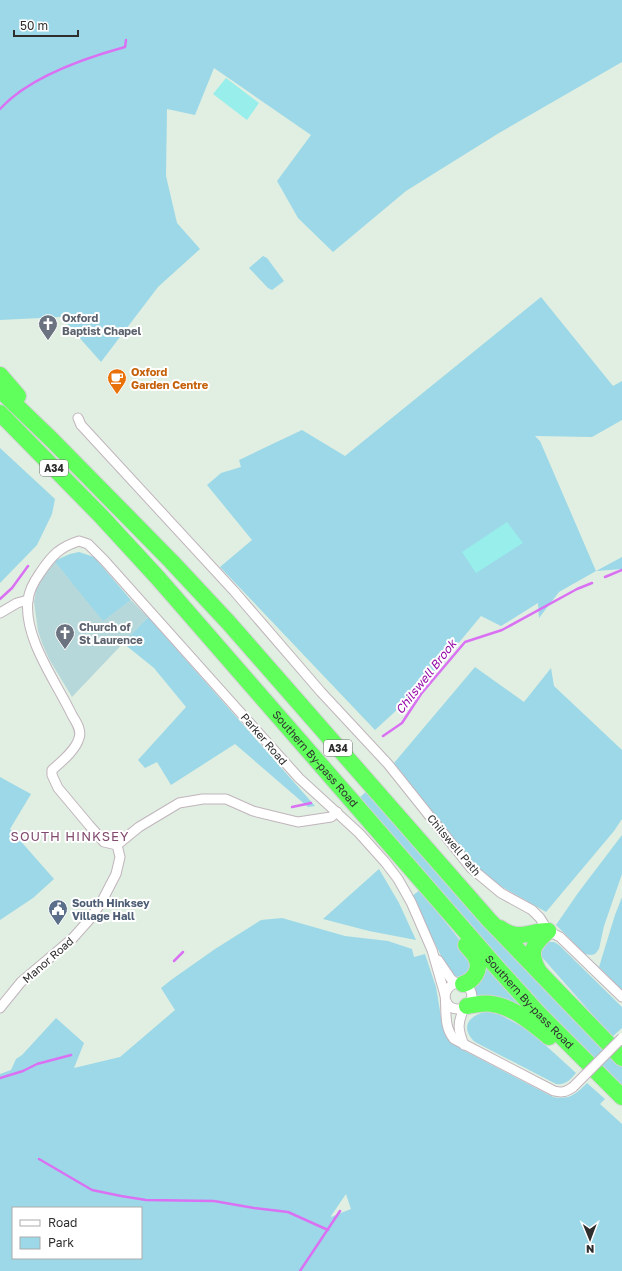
<svg xmlns="http://www.w3.org/2000/svg" width="622" height="1271" font-family="'Golos Text',sans-serif">
<style>
.green{fill:#9cd8e7;fill-rule:evenodd}
.cemetery{fill:#b7d8da}
.pitch{fill:#97eeeb}
.lines{fill:none;stroke-linecap:round;stroke-linejoin:round}
.stream{stroke:#da71f3;stroke-width:2.5}
.street-casing{stroke:#c1b4bc;stroke-width:11}
.highway-casing{stroke:#d1d1d1;stroke-width:18}
.street{stroke:#fff;stroke-width:9}
.highway{stroke:#61ff5c;stroke-width:16}
.street-bridge-casing{stroke:#c1b4bc;stroke-width:11;stroke-linecap:butt}
.street-bridge{stroke:#fff;stroke-width:9}
.labels{text-anchor:middle;stroke-width:4;stroke-linejoin:round;paint-order:stroke}
.shield{fill:#fff;stroke:#6d6d6d;stroke-width:1}
.shield-label{font-size:10px;font-weight:bold;fill:#2e2e2e}
.worship-label{font-size:11px;font-weight:bold;fill:#5b616d;stroke:#fff;text-anchor:start}
.food-label{font-size:11px;font-weight:bold;fill:#c56008;stroke:#fff;text-anchor:start}
.street-label{font-size:11px;fill:#2e2e2e;stroke:#fff}
.service-label{font-size:11px;font-weight:bold;fill:#4e5e75;stroke:#fff;text-anchor:start}
.water-label{font-size:12px;font-style:italic;fill:#9409a7;stroke:#fff}
.quarter-label{font-size:13px;letter-spacing:1px;fill:#814b6e;stroke:#fff}
</style>
<rect width="100%" height="100%" fill="#e0efe2"/>
<!-- green -->
<g class="green">
<path d="M 0,0 L 622,0 L 622,62 L 499,133 L 406,191 L 333,252 L 298,218 L 277,181 L 311,135 L 214,68 L 195,115 L 167,109 L 166,176 L 177,223 L 200,249 L 158,287 L 101,362 L 61,317 L 0,320 Z"/>
<path d="M 263,256 L 267,258 L 284,281 L 272,290 L 268,288 L 249,268 Z"/>
<path d="M 541,297 L 613,386 L 622,381 L 622,420 L 592,437 L 535,436 L 540,441 L 596,571 L 622,557 L 622,569 L 596,571 L 559,592 L 539,618 L 538,603 L 501,626 L 481,616 L 423,686 L 375,730 L 220,567 L 252,540 L 207,485 L 221,473 L 241,467 L 239,460 L 302,430 L 345,456 Z"/>
<path d="M 0,448 L 55,499 L 52,514 L 37,545 L 0,583 Z"/>
<path d="M 79,552 L 94,557 L 131,600 L 103,622 L 54,561 L 70,554 Z"/>
<path d="M 148,617 L 315,806 L 308,807 L 235,744 L 171,785 L 157,762 L 145,768 L 138,760 L 186,707 L 154,668 L 123,643 Z"/>
<path d="M 475,667 L 524,702 L 551,668 L 554,686 L 622,750 L 622,819 L 614,831 L 546,912 L 497,884 L 479,871 L 394,763 Z"/>
<path d="M 0,777 L 31,794 L 10,829 L 54,879 L 33,898 L 0,920 Z"/>
<path d="M 367,791 L 622,1065 L 622,1089 L 544,1010 L 359,798 Z"/>
<path d="M 622,835 L 622,874 L 604,926 L 599,949 L 595,954 L 591,955 L 585,954 L 556,925 L 578,893 Z"/>
<path d="M 379,869 L 399,903 L 416,940 L 369,931 L 323,919 Z"/>
<path d="M 420,890 L 470,953 L 474,965 L 464,977 C 454,978 451,973 446,966 L 412,896 Z"/>
<path d="M 622,897 L 622,990 L 599,967 L 615,915 Z"/>
<path d="M 282,918 L 345,936 L 388,941 L 412,949 L 414,957 L 425,954 L 436,987 L 443,1029 L 447,1038 L 465,1051 L 553,1097 C 569,1100 575,1095 587,1083 L 605,1099 L 600,1104 L 622,1124 L 622,1271 L 0,1271 L 0,1074 L 11,1070 L 16,1059 L 22,1055 L 56,1018 L 84,1043 L 74,1068 L 120,1057 L 175,1010 L 161,988 L 171,980 L 215,949 L 261,920 ZM 346,1194 L 351,1209 L 331,1217 L 331,1216 ZM 13,1208 L 141,1208 L 141,1258 L 13,1258 Z"/>
<path d="M 548,942 L 554,942 L 559,945 L 622,1007 L 622,1028 L 612,1037 L 541,956 C 541,949 541,946 548,942 Z"/>
<path d="M 487,966 L 535,1018 L 476,1000 L 475,991 L 473,986 Z"/>
<path d="M 485,1012 L 495,1012 L 530,1031 L 576,1073 C 570,1080 566,1085 556,1084 L 475,1042 C 460,1028 468,1016 485,1012 Z"/>
</g>
<!-- cemetery -->
<path class="cemetery" d="M 54,561 L 103,621 L 131,600 L 148,617 L 72,697 L 49,659 L 42,643 L 38,631 L 34,602 L 37,584 Z"/>
<!-- pitch -->
<g class="pitch">
<path d="M 226,78 L 259,103 L 247,120 L 213,94 Z"/>
<path d="M 507,522 L 523,543 L 476,573 L 462,552 Z"/>
</g>
<g class="lines">
<!-- stream -->
<g class="stream">
<path d="M 0,109 C 29,77 85,58 125,47 L 126,40"/>
<path d="M 605,577 L 622,570"/>
<path d="M 0,599 L 12,588 L 28,566"/>
<path d="M 383,736 L 402,723 L 421,694 L 465,642 L 502,630 L 577,589 L 592,583"/>
<path d="M 292,807 L 311,803"/>
<path d="M 174,961 L 183,952"/>
<path d="M 0,1078 L 23,1071 L 37,1064 L 71,1055"/>
<path d="M 39,1159 L 92,1190 L 121,1196 L 146,1200 L 214,1201 L 254,1208 L 288,1212 L 328,1230"/>
<path d="M 300,1271 L 340,1211"/>
</g>
<!-- street casing -->
<g class="street-casing">
<g id="street">
<path d="M 78,418 L 81,425 L 234,591 L 321,692 L 388,764 L 471,868 L 501,893 L 532,910 L 540,918 L 548,931 L 560,937 L 622,997"/>
<path d="M 0,613 L 17,603 L 28,600"/>
<path d="M 117,845 L 104,842 L 89,825 L 58,788 L 52,775 L 52,770 C 61,762 76,750 79,738 C 82,730 76,722 72,715 C 57,683 23,638 28,600 C 29,591 35,580 40,573 C 52,555 60,547 79,541 L 88,544 L 104,560 L 299,778 L 359,833 L 385,862 L 398,879 L 411,902 L 432,950 L 445,995"/>
<path d="M 117,845 L 139,827 L 179,803 L 203,799 L 226,799 L 253,811 L 298,822 L 331,817 L 337,812"/>
<path d="M 438,960 L 451,979 L 456,983"/>
<path d="M 446,1001 C 448,1006 452,1009 458,1009 C 462,1010 467,1008 469,1004 C 481,987 451,972 445,995 C 447,1010 443,1026 454,1039 L 554,1091 C 562,1093 566,1092 573,1087"/>
<path d="M 0,1008 L 21,982 L 72,939 L 89,920 L 101,903 L 116,874 L 120,857 L 117,845"/>
<path d="M 464,1009 C 457,1023 458,1030 464,1045"/>
</g>
</g>
<!-- highway casing -->
<g class="highway-casing">
<g id="highway">
<path d="M 0,375 L 18,396"/>
<path d="M 0,390 L 52,440 L 171,561 L 228,622 L 489,920 L 622,1058"/>
<path id="s1" d="M 0,413 L 101,516 L 158,578 L 493,963 L 540,1015 L 622,1097"/>
<path d="M 500,928 C 518,942 529,931 548,931"/>
<path d="M 538,970 C 528,951 533,945 548,931"/>
<path d="M 463,984 C 473,981 482,970 476,958 C 474,953 469,949 466,945"/>
<path d="M 467,1006 C 476,1005 484,1002 492,1004 C 514,1007 533,1024 549,1037"/>
</g>
</g>
<!-- street -->
<use href="#street" class="street"/>
<!-- highway -->
<use href="#highway" class="highway"/>
<!-- street-bridge casing -->
<g class="street-bridge-casing">
<path id="street-bridge" d="M 573,1087 L 622,1038"/>
</g>
<!-- street-bridge -->
<use href="#street-bridge" class="street-bridge"/>
</g>
<!-- icons -->
<defs>
<g id="church-pin" transform="scale(1)"><path d="M0 17L-7.5 6A9.5 9.5 0 1 1 7.5 6Z" fill="#6b7280" stroke="#fff"/><path d="M-1.2-6h2.4v3.5h3.3v2.4h-3.3V6h-2.4V-.1h-3.3v-2.4h3.3Z" fill="#fff"/></g>
<g id="cafe-pin" transform="scale(1)"><path d="M0 17L-7.5 6A9.5 9.5 0 1 1 7.5 6Z" fill="#e8710a" stroke="#fff"/><path d="M-5.5-4.5H6V0H3Q3 3.5 0 3.5H-2.5Q-5.5 3.5-5.5 0ZM3-3.2v2h1.7v-2ZM-6 4.5H4V6H-6Z" fill="#fff"/></g>
<g id="civic-pin" transform="scale(1)"><path d="M0 17L-7.5 6A9.5 9.5 0 1 1 7.5 6Z" fill="#5c6f8a" stroke="#fff"/><path d="M-.6-6.5H3V-4.5H.6V-3L4-1V1h2V6H-6V1h2V-1L-.6-3ZM-1.2 2.5V6h2.4V2.5Z" fill="#fff"/></g>
</defs>
<g fill-rule="evenodd">
<use href="#church-pin" x="48" y="324"/>
<use href="#cafe-pin" x="117" y="378"/>
<use href="#church-pin" x="65" y="633"/>
<use href="#civic-pin" x="58" y="909"/>
</g>
<g class="labels">
<!-- shield labels -->
<g class="shield">
<rect x="40" y="460" width="28" height="16" rx="3"/>
<rect x="324" y="740" width="28" height="16" rx="3"/>
</g>
<g class="shield-label">
<text x="54" y="472">A34</text>
<text x="338" y="752">A34</text>
</g>
<!-- worship labels -->
<g class="worship-label">
<text x="62" y="322">Oxford<tspan x="62" dy="13">Baptist Chapel</tspan></text>
<text x="79" y="631">Church of<tspan x="79" dy="13">St Laurence</tspan></text>
</g>
<!-- food labels -->
<g class="food-label">
<text x="131" y="376">Oxford<tspan x="131" dy="13">Garden Centre</tspan></text>
</g>
<!-- street labels -->
<g class="street-label">
<text transform="translate(264 739) rotate(49)" y="4">Parker Road</text>
<text dy="4" stroke="none"><textPath href="#s1" startOffset="468">Southern By-pass Road</textPath></text>
<text transform="translate(454 845) rotate(50)" y="4">Chilswell Path</text>
<text transform="translate(48 960) rotate(-41)" y="4">Manor Road</text>
<text dy="4" stroke="none"><textPath href="#s1" startOffset="792">Southern By-pass Road</textPath></text>
</g>
<!-- service labels -->
<g class="service-label">
<text x="72" y="907">South Hinksey<tspan x="72" dy="13">Village Hall</tspan></text>
</g>
<!-- water labels -->
<g class="water-label">
<text transform="translate(426 677) rotate(-52)" y="4">Chilswell Brook</text>
</g>
<!-- quarter labels -->
<g class="quarter-label">
<text x="70" y="841">SOUTH HINKSEY</text>
</g>
</g>
<!-- legend -->
<rect x="12" y="1207" width="130" height="52" fill="#ffffff" stroke="#ababab"/>
<rect x="20" y="1220" width="20" height="6" fill="#ffffff" stroke="#ababab"/>
<text x="48" y="1227" font-size="12" fill="#2e2e2e">Road</text>
<rect x="20" y="1237" width="20" height="12" fill="#9cd8e7" stroke="#ababab"/>
<text x="48" y="1247" font-size="12" fill="#2e2e2e">Park</text>
<!-- north arrow -->
<g transform="translate(590 1239) rotate(179)" stroke="#ffffff" stroke-width="3" paint-order="stroke">
<path d="M0-3L7 15L0 10L-7 15Z" fill="#2e2e2e"/>
<text y="-6" font-size="11" font-weight="bold" text-anchor="middle" fill="#2e2e2e">N</text>
</g>
<!-- scale -->
<path d="M14 30v6h64v-6" fill="none" stroke="#2e2e2e" stroke-width="2"/>
<text x="20" y="30" font-size="12" fill="#2e2e2e" stroke="#ffffff" stroke-width="3" paint-order="stroke">50 m</text>
</svg>
